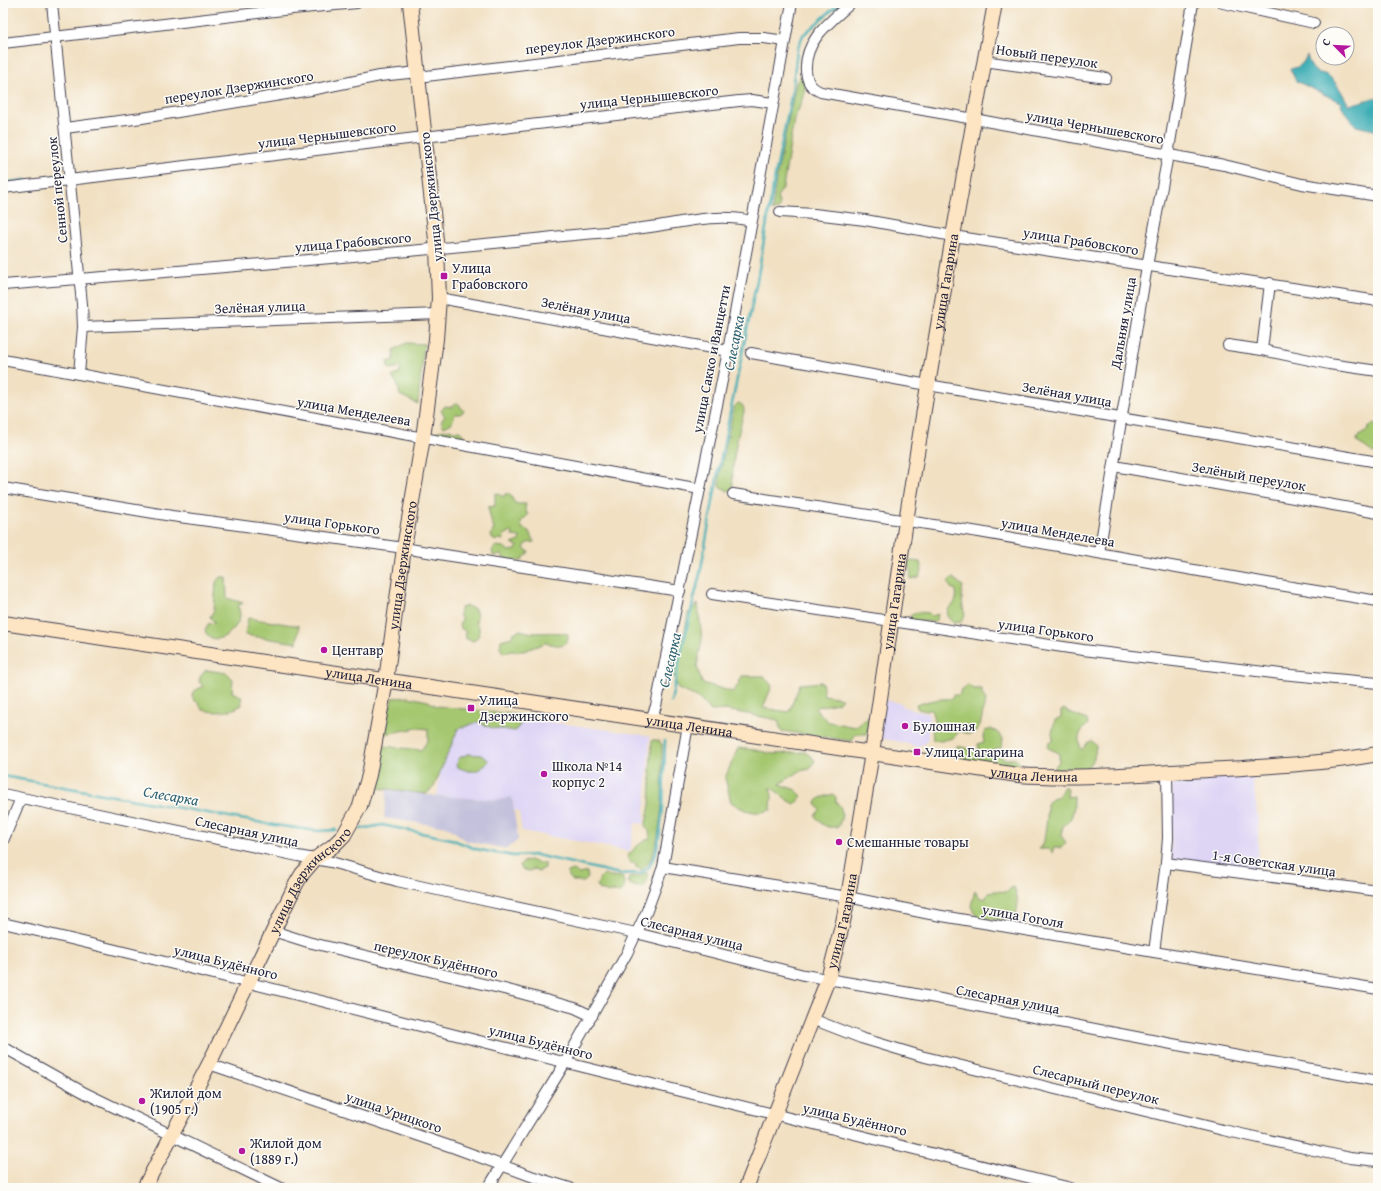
<svg xmlns="http://www.w3.org/2000/svg" width="1381" height="1191" font-family="'Gentium Book Plus',serif">
<style>
.built{fill:#ded5f5}
.industrial{fill:#c3c1db}
.green{fill:#a5c770;stroke:#647456}
.water{fill:#3aacb4;stroke:#2e6778}
.lines{fill:none;stroke-linecap:round;stroke-linejoin:round}
.stream{stroke:#3aacb4;stroke-width:2.5}
.minor-casing{stroke:#413e4f;stroke-width:12}
.secondary-casing{stroke:#413e4f;stroke-width:16}
.minor{stroke:#fff;stroke-width:10}
.secondary{stroke:#fde5c4;stroke-width:14}
.poi-dot{fill:#b5179e;stroke:#fdfcf7;stroke-width:1.5}
.labels{text-anchor:middle;stroke-width:3;stroke-linejoin:round;paint-order:stroke}
.street-label{font-size:14px;fill:#22223b;stroke:#fdfcf7}
.poi-label{font-size:14px;fill:#22223b;stroke:#fdfcf7;text-anchor:start}
.water-label{font-size:15px;font-style:italic;fill:#2d6071;stroke:#fdfcf7}
</style>
<rect width="100%" height="100%" fill="#fdfcf7"/>
<filter id="ink" filterUnits="userSpaceOnUse"><feTurbulence type="fractalNoise" baseFrequency=".025" numOctaves="2"/><feDisplacementMap in="SourceGraphic" scale="8" xChannelSelector="R" yChannelSelector="G"/><feConvolveMatrix kernelMatrix="1 2 1 2 8 2 1 2 1" color-interpolation-filters="sRGB"/></filter>
<filter id="wash" filterUnits="userSpaceOnUse"><feTurbulence type="fractalNoise" baseFrequency=".012" numOctaves="4" result="noise"/><feDisplacementMap in="SourceGraphic" scale="16" xChannelSelector="R" yChannelSelector="G"/><feGaussianBlur stdDeviation="0.9" result="paint"/><feColorMatrix in="noise" values="0 0 0 0 0 0 0 0 0 0 0 0 0 0 0 0 0 1.4 0 .05"/><feComposite in="paint" operator="in"/></filter>
<g filter="url(#wash)">
<rect width="100%" height="100%" fill="#f1e0c2"/>
<!-- built -->
<g class="built">
<path d="M 884,700 L 903,704 L 903,707 L 929,714 L 928,738 L 924,744 L 919,746 L 915,746 L 896,741 L 878,738 Z"/>
<path d="M 437,706 L 650,736 L 644,824 L 635,823 L 630,851 L 522,831 L 519,812 L 514,810 L 512,797 L 499,800 L 437,796 L 443,753 Z"/>
<path d="M 1252,773 L 1258,821 L 1258,851 L 1256,872 L 1176,861 L 1171,858 L 1172,788 L 1173,783 L 1178,778 Z"/>
</g>
<!-- industrial -->
<path class="industrial" d="M 387,789 L 437,796 L 499,800 L 512,797 L 518,840 L 507,849 L 467,841 L 448,827 L 384,818 Z"/>
<!-- green -->
<g class="green">
<path d="M 802,73 L 806,84 L 801,104 L 794,119 L 783,188 L 777,197 L 780,205 L 778,210 L 772,211 L 776,180 L 796,83 Z"/>
<path d="M 406,343 L 424,344 L 418,404 L 400,395 L 397,384 L 392,377 L 399,373 L 401,367 L 389,369 L 387,362 L 394,360 L 394,350 Z"/>
<path d="M 457,402 L 464,411 L 460,414 L 455,414 L 452,423 L 444,427 L 441,421 L 445,416 L 441,411 L 445,406 L 452,407 Z"/>
<path d="M 738,403 C 743,404 744,407 744,412 C 737,438 731,462 733,489 L 728,491 L 719,486 L 720,473 L 734,407 Z"/>
<path d="M 1377,423 L 1378,424 L 1378,452 L 1373,453 L 1365,447 L 1358,443 L 1357,439 L 1360,435 L 1366,432 L 1371,425 Z"/>
<path d="M 451,429 L 452,431 L 459,431 L 463,434 L 463,439 C 456,443 439,439 433,433 C 438,430 445,431 451,429 Z"/>
<path d="M 498,493 L 503,497 L 505,494 L 510,494 L 514,502 L 518,504 L 526,504 L 525,509 L 528,515 L 521,522 L 522,528 C 529,531 532,534 534,542 L 527,543 L 524,548 L 529,552 L 521,561 L 504,559 L 502,555 L 493,556 L 492,550 L 496,546 L 504,547 L 509,551 L 516,550 L 518,546 L 512,544 L 519,541 L 520,537 L 512,536 L 513,533 L 510,532 L 504,535 L 503,540 L 499,539 L 495,541 L 491,536 L 494,528 L 491,521 L 488,507 L 495,506 L 495,494 Z"/>
<path d="M 911,561 L 920,562 L 922,570 L 919,577 L 910,579 L 911,569 L 905,564 Z"/>
<path d="M 220,577 L 226,577 L 227,598 L 243,603 L 238,606 C 239,609 240,613 240,615 C 239,630 214,650 205,631 L 208,624 L 215,623 L 210,617 L 214,610 L 216,582 Z"/>
<path d="M 953,578 L 963,586 C 961,596 962,605 965,615 L 961,622 L 953,623 L 947,616 L 948,609 C 956,604 957,599 956,590 L 951,588 L 948,583 L 950,579 Z"/>
<path d="M 698,604 L 702,640 L 697,666 L 702,683 L 733,692 L 738,685 L 742,676 L 764,676 L 772,686 L 763,708 L 789,712 L 800,684 L 822,682 L 824,695 L 842,698 L 838,703 L 817,707 L 815,709 L 829,722 L 855,727 L 869,716 L 867,734 L 856,734 L 852,741 L 781,731 L 778,720 L 726,710 L 711,711 L 697,697 L 678,689 L 673,675 L 675,648 L 684,635 L 688,613 Z"/>
<path d="M 467,606 L 475,609 L 477,616 L 476,623 L 479,627 L 479,635 L 474,641 L 466,639 L 465,631 L 460,628 L 459,624 L 462,620 L 459,614 L 461,608 Z"/>
<path d="M 917,612 L 929,613 L 932,616 L 938,614 L 937,619 L 933,622 L 911,621 L 910,616 Z"/>
<path d="M 248,618 L 299,626 L 297,643 L 245,635 Z"/>
<path d="M 520,630 C 536,636 552,630 568,634 L 568,640 L 562,646 L 545,643 L 524,651 L 512,651 L 503,653 L 500,647 L 501,640 L 512,637 L 513,633 Z"/>
<path d="M 206,670 L 227,673 L 233,679 L 232,692 L 241,696 L 242,705 C 229,713 217,713 202,710 L 199,703 L 194,700 L 192,695 L 193,692 L 203,686 L 199,682 L 200,677 Z"/>
<path d="M 968,685 L 974,689 L 982,689 L 982,694 L 986,700 C 981,712 984,723 975,733 L 968,734 L 960,731 L 953,738 L 941,741 L 933,740 L 932,727 L 935,723 L 931,709 L 926,711 L 918,709 L 916,705 C 927,701 941,698 952,699 L 953,695 L 959,695 L 961,690 Z"/>
<path d="M 409,697 L 428,701 L 437,706 L 519,715 L 523,721 L 515,731 L 492,728 L 478,722 L 458,729 L 434,787 L 426,794 L 387,789 L 373,788 L 383,746 L 421,750 L 428,740 L 428,729 L 418,728 L 384,734 L 392,698 Z"/>
<path d="M 1064,709 C 1071,715 1079,716 1087,720 L 1088,724 C 1079,733 1076,738 1082,750 L 1088,742 L 1092,741 L 1096,746 C 1095,755 1094,767 1082,769 C 1077,770 1071,767 1066,768 C 1061,769 1060,771 1054,769 L 1059,761 L 1059,753 L 1048,748 L 1049,742 L 1053,741 L 1052,732 L 1055,720 L 1061,717 L 1061,711 Z"/>
<path d="M 992,729 L 997,732 L 1003,738 L 1002,747 L 995,750 L 996,754 L 1000,756 L 1004,759 L 1015,759 L 1021,764 L 1019,768 L 1003,768 L 995,761 C 985,763 977,764 968,759 L 961,760 L 952,757 L 952,752 L 957,746 L 970,749 L 974,752 L 979,749 L 978,744 L 984,742 L 983,737 L 985,731 Z"/>
<path d="M 652,740 L 657,740 L 662,744 L 662,748 C 662,778 666,850 642,870 L 636,867 L 635,863 L 630,863 L 627,857 C 634,848 640,843 650,838 L 649,831 L 645,827 L 650,805 L 651,780 L 650,770 Z"/>
<path d="M 738,748 L 755,750 L 773,754 L 805,752 L 815,760 L 810,769 L 800,771 L 780,784 L 796,790 L 802,796 L 795,804 C 785,800 779,792 770,787 L 772,795 L 771,810 C 755,815 744,811 731,802 L 725,778 Z"/>
<path d="M 468,754 L 481,755 L 489,761 C 478,773 471,774 456,766 L 459,758 Z"/>
<path d="M 1064,786 L 1068,789 L 1067,797 L 1074,796 C 1074,808 1074,820 1063,826 L 1061,835 L 1066,843 L 1061,848 L 1054,848 L 1052,853 L 1048,849 L 1039,849 L 1044,841 L 1047,818 L 1047,804 L 1052,798 L 1059,796 Z"/>
<path d="M 833,794 L 836,797 L 836,802 C 845,809 842,819 838,827 L 828,827 L 822,824 C 820,820 816,819 815,815 L 820,810 L 817,806 L 816,802 L 820,798 Z"/>
<path d="M 530,860 L 537,863 L 545,863 L 545,868 L 539,871 L 534,869 L 529,872 L 522,869 L 520,865 L 524,861 Z"/>
<path d="M 574,870 L 579,874 L 587,872 L 588,878 L 584,882 L 573,881 L 568,877 L 568,872 Z"/>
<path d="M 647,872 L 648,877 L 644,887 C 637,887 632,887 628,882 L 629,877 L 639,876 Z"/>
<path d="M 604,874 L 611,876 L 622,877 L 624,881 L 624,888 L 620,893 L 614,891 L 609,893 L 600,890 L 597,885 L 600,878 Z"/>
<path d="M 1014,887 C 1019,901 1020,908 1012,921 L 979,918 L 974,913 L 971,906 L 975,890 L 979,897 L 985,899 L 989,892 L 995,891 L 1007,892 L 1011,888 Z"/>
</g>
<!-- water -->
<path class="water" d="M 1307,55 C 1314,81 1321,67 1333,80 C 1340,87 1344,97 1349,105 L 1378,97 L 1378,131 L 1356,126 L 1343,109 L 1340,102 L 1296,81 L 1290,69 C 1300,67 1303,64 1307,55 Z"/>
<g class="lines">
<!-- stream -->
<g class="stream">
<path d="M 43,178 L 67,175"/>
<path d="M 3,183 L 26,180"/>
<path d="M 671,702 L 680,657 L 700,574 L 719,468 L 758,275 L 774,181 L 792,92 L 797,50 L 803,35 L 840,3"/>
<path d="M 3,776 L 274,825 L 318,831 L 336,830"/>
<path d="M 361,829 L 382,825 L 451,839 L 476,849 L 496,853 L 513,856 L 536,855 L 620,874 L 641,873 L 649,867 L 656,852 L 659,839 L 663,808 L 665,741"/>
</g>
</g>
</g>
<g filter="url(#ink)">
<g class="lines">
<!-- minor casing -->
<g class="minor-casing">
<g id="minor">
<path d="M 52,3 L 82,304 L 83,327 L 79,374"/>
<path d="M 851,3 C 830,22 804,40 806,71 C 807,82 811,88 821,92 L 974,119 L 1224,165 L 1302,184 L 1378,196"/>
<path d="M 1223,3 L 1314,23"/>
<path d="M 3,43 L 292,9 L 357,3"/>
<path d="M 984,61 L 1106,78"/>
<path d="M 418,77 L 739,38 L 764,38 L 785,41"/>
<path d="M 65,128 L 142,118 L 311,90 L 380,76 L 418,72"/>
<path d="M 3,188 L 424,137 L 739,101 L 752,100 L 773,103"/>
<path d="M 780,212 L 814,214 L 865,220 L 953,236 L 1378,301"/>
<path d="M 3,285 C 184,271 365,256 545,238 C 580,234 615,232 650,227 C 684,222 718,213 751,221"/>
<path d="M 439,298 L 728,351"/>
<path d="M 83,327 L 439,314"/>
<path d="M 1228,345 L 1262,350 L 1329,364 L 1378,371"/>
<path d="M 1262,350 L 1270,283"/>
<path d="M 751,353 L 928,385 L 1378,462"/>
<path d="M 3,360 L 700,489"/>
<path d="M 1114,466 L 1378,513"/>
<path d="M 3,488 L 172,516 L 404,548 L 445,555 L 680,591"/>
<path d="M 733,494 L 979,532 L 1267,583 L 1378,601"/>
<path d="M 1099,553 L 1147,266 L 1168,155 L 1193,3"/>
<path d="M 712,594 L 1083,650 L 1281,674 L 1378,683"/>
<path d="M 651,719 L 656,706 L 728,351 L 792,3"/>
<path d="M 3,794 L 298,856 L 331,862 L 397,881 L 487,901 L 636,933 L 804,975 L 910,993 L 1172,1044 L 1378,1081"/>
<path d="M 3,841 L 21,798"/>
<path d="M 1166,863 L 1378,891"/>
<path d="M 663,867 L 848,897 L 930,914 L 1154,952 L 1378,989"/>
<path d="M 3,923 C 192,967 379,1016 567,1063 C 735,1105 903,1145 1071,1188"/>
<path d="M 273,931 L 308,942 L 516,992 L 575,1008 L 592,1016"/>
<path d="M 1154,952 L 1166,863 L 1168,838 L 1167,772"/>
<path d="M 812,1019 L 861,1038 L 921,1056 L 1223,1130 L 1350,1158 L 1378,1161"/>
<path d="M 3,1047 L 85,1093 L 281,1188"/>
<path d="M 209,1064 L 455,1148 L 531,1176 L 570,1188"/>
<path d="M 488,1188 L 565,1063 L 627,953 L 646,913 L 663,867 L 688,725"/>
</g>
</g>
<!-- secondary casing -->
<g class="secondary-casing">
<g id="secondary">
<path id="s1" d="M 3,623 L 1018,775 C 1077,779 1132,774 1191,771 C 1254,767 1316,765 1378,754"/>
<path id="s2" d="M 144,1188 L 209,1064 L 296,884 L 302,874 L 315,859 L 333,846 L 344,835 L 360,806 L 369,775 L 386,680 L 404,548 L 423,438 L 436,339 L 439,298 L 437,249 L 410,3"/>
<path id="s3" d="M 746,1188 L 828,979 L 843,922 L 848,897 L 872,753 L 906,521 L 928,385 L 953,236 L 995,3"/>
</g>
</g>
<!-- minor -->
<use href="#minor" class="minor"/>
<!-- secondary -->
<use href="#secondary" class="secondary"/>
</g>
</g>
<!-- markers -->
<g class="poi-dot">
<rect x="440" y="272" width="8" height="8" rx="2"/>
<circle cx="324" cy="650" r="4"/>
<rect x="467" y="704" width="8" height="8" rx="2"/>
<circle cx="905" cy="726" r="4"/>
<rect x="913" y="748" width="8" height="8" rx="2"/>
<circle cx="544" cy="774" r="4"/>
<circle cx="839" cy="842" r="4"/>
<circle cx="142" cy="1101" r="4"/>
<circle cx="242" cy="1151" r="4"/>
</g>
<g class="labels">
<!-- street labels -->
<g class="street-label">
<text transform="translate(600 40) rotate(-7)" y="5">переулок Дзержинского</text>
<text transform="translate(1047 56) rotate(8)" y="5">Новый переулок</text>
<text transform="translate(239 87) rotate(-9)" y="5">переулок Дзержинского</text>
<text transform="translate(649 97) rotate(-6)" y="5">улица Чернышевского</text>
<text transform="translate(1095 127) rotate(10)" y="5">улица Чернышевского</text>
<text transform="translate(327 135) rotate(-7)" y="5">улица Чернышевского</text>
<text transform="translate(57 190) rotate(-96)" y="5">Сенной переулок</text>
<text transform="translate(431 197) rotate(-96)" y="5">улица Дзержинского</text>
<text transform="translate(1081 241) rotate(9)" y="5">улица Грабовского</text>
<text transform="translate(353 242) rotate(-5)" y="5">улица Грабовского</text>
<text dy="5" stroke="none"><textPath href="#s3" startOffset="932">улица Гагарина</textPath></text>
<text transform="translate(260 307) rotate(-2)" y="5">Зелёная улица</text>
<text transform="translate(586 310) rotate(11)" y="5">Зелёная улица</text>
<text transform="translate(1123 323) rotate(-80)" y="5">Дальняя улица</text>
<text transform="translate(711 359) rotate(-79)" y="5">улица Сакко и Ванцетти</text>
<text transform="translate(1067 394) rotate(10)" y="5">Зелёная улица</text>
<text transform="translate(354 411) rotate(10)" y="5">улица Менделеева</text>
<text transform="translate(1249 476) rotate(10)" y="5">Зелёный переулок</text>
<text transform="translate(332 523) rotate(8)" y="5">улица Горького</text>
<text transform="translate(1058 532) rotate(10)" y="5">улица Менделеева</text>
<text dy="5" stroke="none"><textPath href="#s2" startOffset="687">улица Дзержинского</textPath></text>
<text dy="5" stroke="none"><textPath href="#s3" startOffset="608">улица Гагарина</textPath></text>
<text transform="translate(1046 630) rotate(8)" y="5">улица Горького</text>
<text dy="5" stroke="none"><textPath href="#s1" startOffset="370">улица Ленина</textPath></text>
<text dy="5" stroke="none"><textPath href="#s1" startOffset="694">улица Ленина</textPath></text>
<text dy="5" stroke="none"><textPath href="#s1" startOffset="1042">улица Ленина</textPath></text>
<text transform="translate(247 831) rotate(12)" y="5">Слесарная улица</text>
<text transform="translate(1274 863) rotate(8)" y="5">1-я Советская улица</text>
<text dy="5" stroke="none"><textPath href="#s2" startOffset="351">улица Дзержинского</textPath></text>
<text transform="translate(1023 916) rotate(10)" y="5">улица Гоголя</text>
<text dy="5" stroke="none"><textPath href="#s3" startOffset="284">улица Гагарина</textPath></text>
<text transform="translate(692 933) rotate(14)" y="5">Слесарная улица</text>
<text transform="translate(436 959) rotate(13)" y="5">переулок Будённого</text>
<text transform="translate(226 962) rotate(14)" y="5">улица Будённого</text>
<text transform="translate(1008 999) rotate(11)" y="5">Слесарная улица</text>
<text transform="translate(541 1042) rotate(14)" y="5">улица Будённого</text>
<text transform="translate(1096 1084) rotate(14)" y="5">Слесарный переулок</text>
<text transform="translate(394 1112) rotate(19)" y="5">улица Урицкого</text>
<text transform="translate(855 1119) rotate(13)" y="5">улица Будённого</text>
</g>
<!-- poi labels -->
<g class="poi-label">
<text x="452" y="273">Улица<tspan x="452" dy="16">Грабовского</tspan></text>
<text x="332" y="655">Центавр</text>
<text x="479" y="705">Улица<tspan x="479" dy="16">Дзержинского</tspan></text>
<text x="913" y="731">Булошная</text>
<text x="925" y="757">Улица Гагарина</text>
<text x="552" y="771">Школа №14<tspan x="552" dy="16">корпус 2</tspan></text>
<text x="847" y="847">Смешанные товары</text>
<text x="150" y="1098">Жилой дом<tspan x="150" dy="16">(1905 г.)</tspan></text>
<text x="250" y="1148">Жилой дом<tspan x="250" dy="16">(1889 г.)</tspan></text>
</g>
<!-- water labels -->
<g class="water-label">
<text transform="translate(734 343) rotate(-79)" y="5">Слесарка</text>
<text transform="translate(670 660) rotate(-77)" y="5">Слесарка</text>
<text transform="translate(171 796) rotate(10)" y="5">Слесарка</text>
</g>
</g>
<!-- margin -->
<rect width="1381" height="1191" fill="none" stroke="#fdfcf7" stroke-width="16"/>
<!-- north arrow -->
<g transform="translate(1335 46) rotate(294)"><circle r="19" fill="#fdfcf7" stroke="#a5a5ac"/>
<path d="M0-3L7 15L0 10L-7 15Z" fill="#b5179e"/>
<text y="-6" font-size="11" font-weight="bold" text-anchor="middle" fill="#22223b">С</text>
</g>
</svg>
